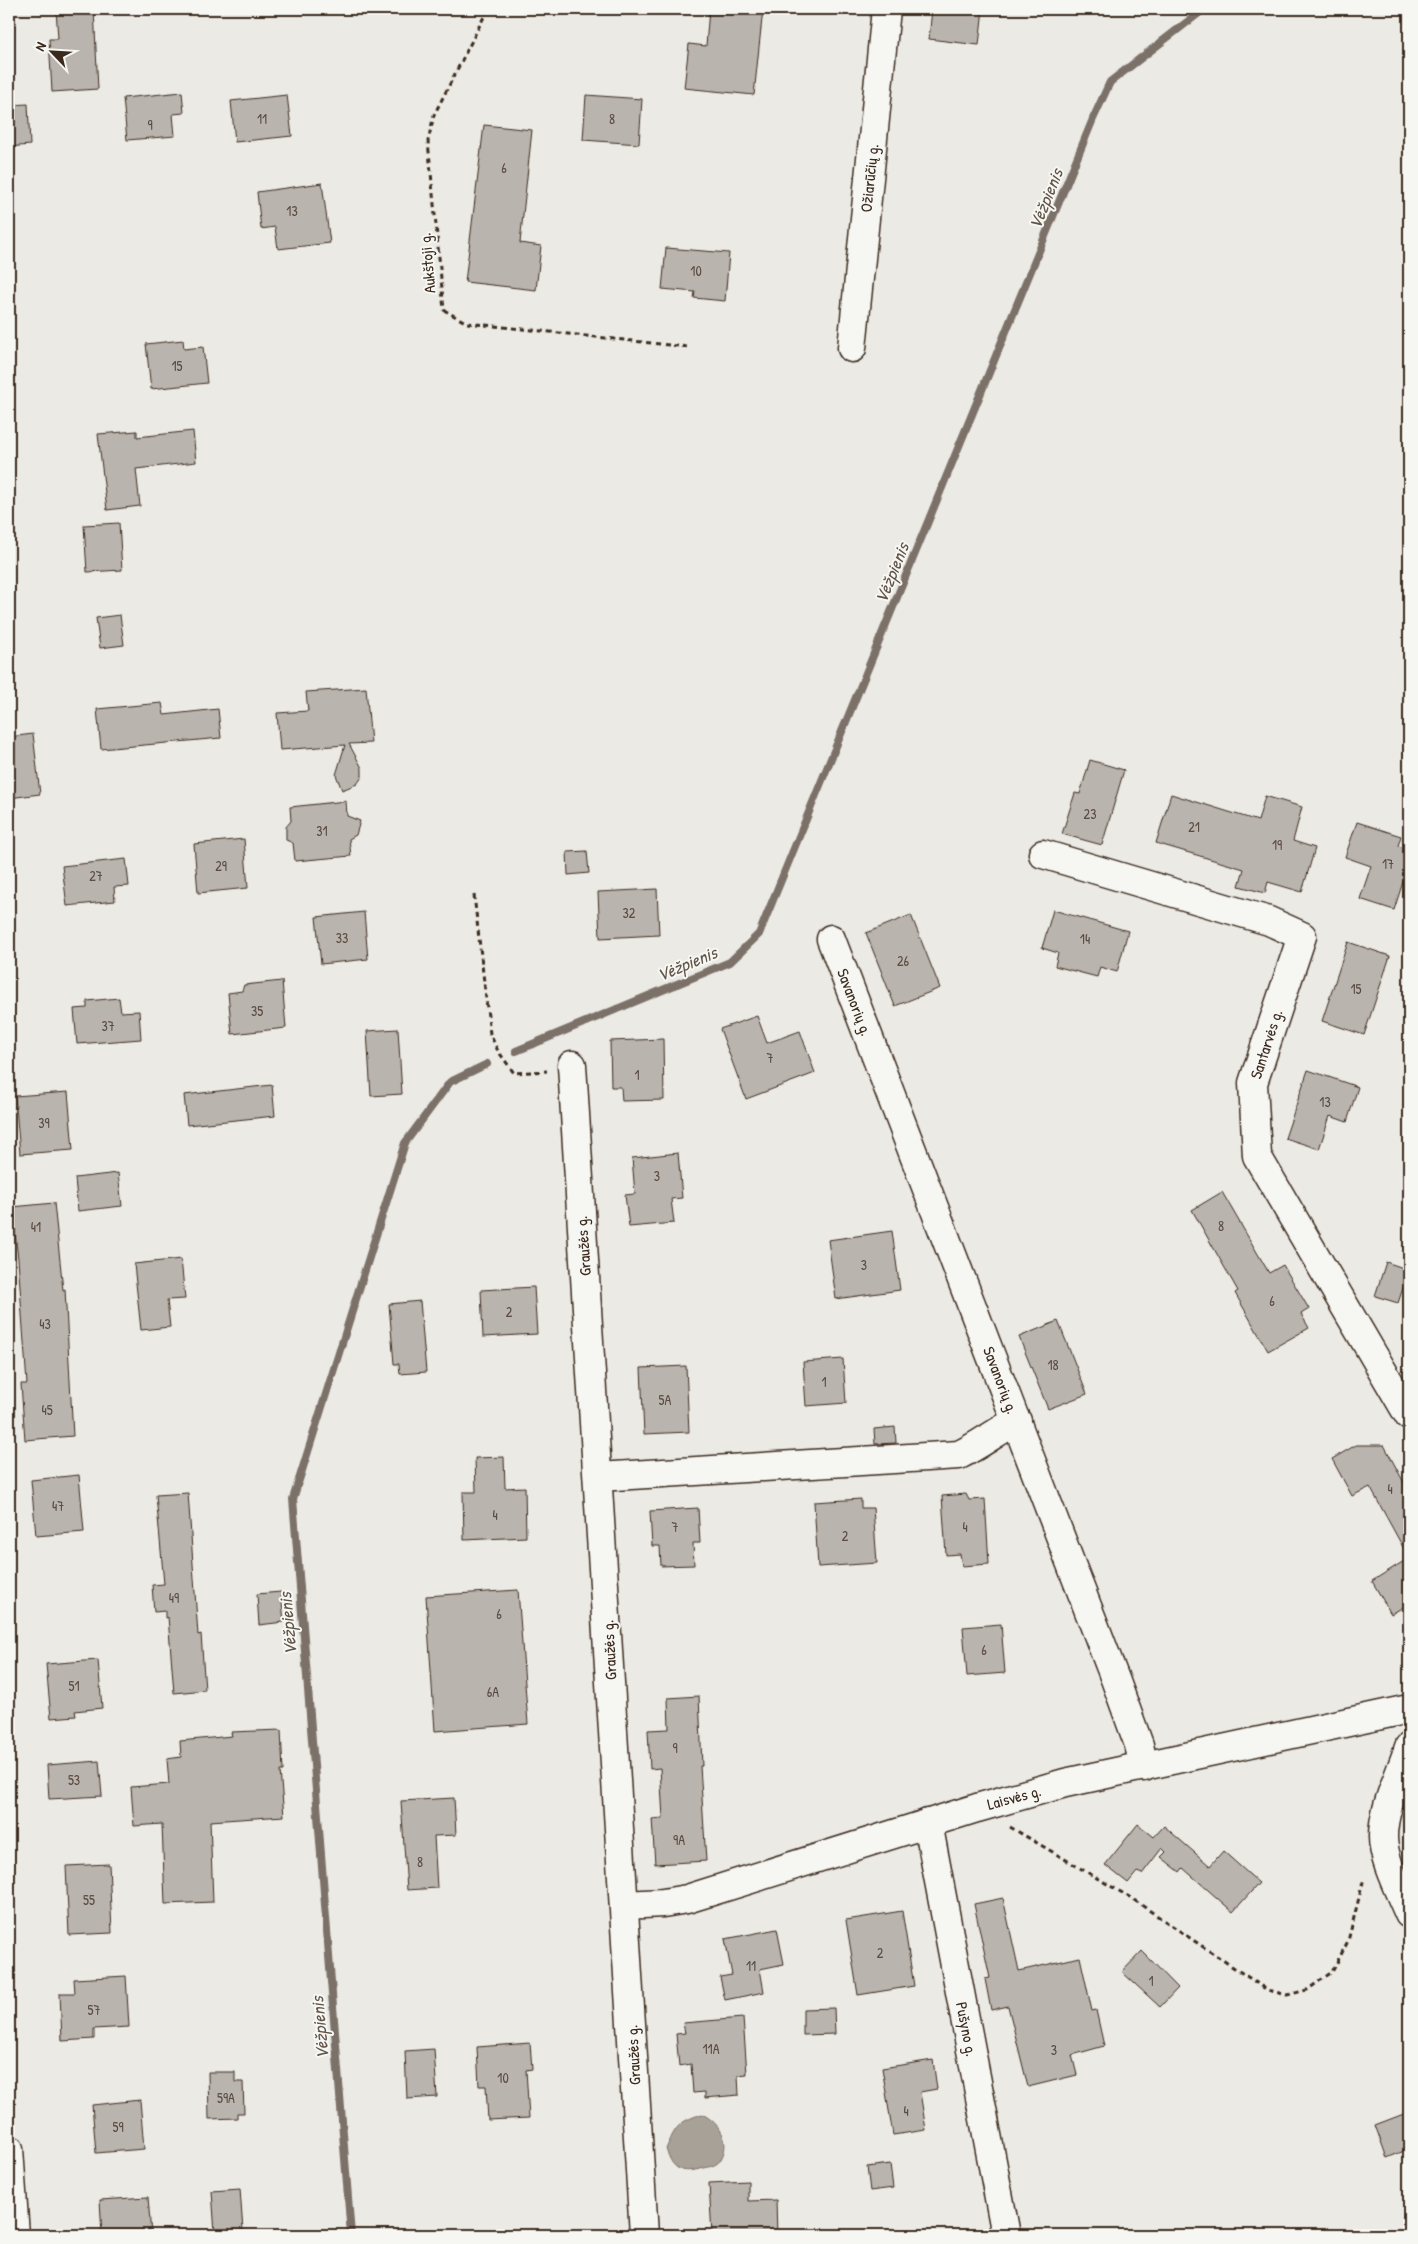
<svg xmlns="http://www.w3.org/2000/svg" width="1418" height="2244" font-family="'Patrick Hand',sans-serif">
<style>
.water{fill:#a8a198;stroke:#7c7167}
.lines{fill:none;stroke-linecap:round;stroke-linejoin:round}
.stream{stroke:#7c7167;stroke-width:8}
.building{fill:#bab4ae;stroke:#3b2a1e}
.street-casing{stroke:#3b2a1e;stroke-width:31}
.path{stroke:#3b2a1e;stroke-width:3;stroke-dasharray:5 4;stroke-linecap:butt}
.street{stroke:#f6f6f2;stroke-width:28}
.labels{text-anchor:middle;stroke-width:4;stroke-linejoin:round;paint-order:stroke}
.number-label{font-size:14px;fill:#5b4c42}
.street-label{font-size:16px;fill:#3b2a1e;stroke:#f6f6f2}
.water-label{font-size:18px;font-style:italic;fill:#615449;stroke:#f6f6f2}
</style>
<rect width="100%" height="100%" fill="#ebeae5"/>
<filter id="ink" filterUnits="userSpaceOnUse"><feTurbulence type="fractalNoise" baseFrequency=".02" numOctaves="2"/><feDisplacementMap in="SourceGraphic" scale="10" xChannelSelector="R" yChannelSelector="G"/><feConvolveMatrix kernelMatrix="1 2 1 2 8 2 1 2 1" color-interpolation-filters="sRGB"/></filter>
<g filter="url(#ink)">
<!-- water -->
<path class="water" d="M 702,2114 C 718,2122 732,2140 721,2159 C 718,2165 710,2167 704,2168 C 682,2174 673,2171 666,2149 C 676,2126 678,2122 702,2114 Z"/>
<g class="lines">
<!-- stream -->
<g class="stream">
<path d="M 516,1051 L 730,962 L 759,934 L 1093,119 L 1110,82 L 1204,9"/>
<path d="M 351,2235 L 293,1499 L 405,1143 L 450,1082 L 487,1064"/>
</g>
</g>
<!-- building -->
<g class="building">
<path d="M 56,9 L 94,9 L 98,89 L 52,92 L 49,39 L 58,39 Z"/>
<path d="M 709,9 L 763,9 L 754,95 L 684,88 L 689,44 L 706,46 Z"/>
<path d="M 932,9 L 983,9 L 979,45 L 929,39 Z"/>
<path d="M 182,92 L 184,113 L 173,114 L 175,136 L 127,140 L 123,98 Z"/>
<path d="M 287,95 L 292,136 L 235,142 L 231,101 Z"/>
<path d="M 586,95 L 642,99 L 639,144 L 583,140 Z"/>
<path d="M 28,104 L 30,145 L 9,147 L 9,105 Z"/>
<path d="M 484,125 L 532,130 L 520,243 L 541,246 L 536,290 L 465,282 Z"/>
<path d="M 322,183 L 330,243 L 278,249 L 275,227 L 261,229 L 257,192 Z"/>
<path d="M 666,248 L 729,253 L 725,301 L 694,298 L 695,292 L 662,289 Z"/>
<path d="M 183,340 L 184,349 L 203,347 L 207,383 L 151,389 L 146,344 Z"/>
<path d="M 137,431 L 137,437 L 193,431 L 196,462 L 136,469 L 140,506 L 107,510 L 98,434 Z"/>
<path d="M 119,523 L 122,570 L 87,572 L 84,525 Z"/>
<path d="M 120,615 L 124,645 L 100,648 L 96,618 Z"/>
<path d="M 366,688 L 371,743 L 349,744 L 362,768 L 362,777 L 357,784 L 342,790 L 336,775 L 345,745 L 280,750 L 277,713 L 308,711 L 306,692 Z"/>
<path d="M 162,703 L 164,715 L 218,709 L 221,738 L 101,749 L 97,709 Z"/>
<path d="M 33,734 L 40,794 L 9,798 L 9,737 Z"/>
<path d="M 1090,760 L 1124,770 L 1102,845 L 1062,834 L 1075,793 L 1080,794 Z"/>
<path d="M 1171,794 L 1258,821 L 1265,796 L 1302,807 L 1293,841 L 1315,848 L 1302,892 L 1268,882 L 1265,893 L 1239,886 L 1244,869 L 1156,843 Z"/>
<path d="M 346,801 L 347,816 L 360,821 L 356,835 L 349,839 L 351,856 L 295,861 L 293,843 L 286,840 L 286,827 L 291,821 L 290,807 Z"/>
<path d="M 1357,822 L 1401,836 L 1398,846 L 1409,850 L 1409,863 L 1394,910 L 1360,899 L 1371,866 L 1345,857 Z"/>
<path d="M 244,839 L 248,888 L 198,893 L 194,844 Z"/>
<path d="M 587,851 L 589,873 L 568,875 L 567,852 Z"/>
<path d="M 126,859 L 129,886 L 114,887 L 115,901 L 67,906 L 62,866 Z"/>
<path d="M 657,889 L 659,935 L 600,938 L 598,892 Z"/>
<path d="M 1053,910 L 1128,931 L 1117,972 L 1100,967 L 1097,977 L 1055,966 L 1058,953 L 1042,948 Z"/>
<path d="M 364,912 L 368,959 L 321,964 L 316,917 Z"/>
<path d="M 911,915 L 940,988 L 895,1006 L 866,933 Z"/>
<path d="M 1348,942 L 1390,956 L 1364,1035 L 1322,1021 Z"/>
<path d="M 282,981 L 286,1028 L 232,1034 L 228,993 L 242,991 L 244,985 Z"/>
<path d="M 119,998 L 121,1012 L 139,1011 L 141,1039 L 77,1044 L 74,1009 L 87,1008 L 87,1001 Z"/>
<path d="M 757,1016 L 767,1043 L 800,1031 L 815,1073 L 746,1099 L 720,1029 Z"/>
<path d="M 398,1029 L 402,1094 L 371,1096 L 367,1031 Z"/>
<path d="M 663,1039 L 664,1100 L 622,1101 L 621,1087 L 611,1087 L 610,1041 Z"/>
<path d="M 1308,1070 L 1358,1087 L 1347,1122 L 1330,1116 L 1319,1149 L 1285,1138 Z"/>
<path d="M 272,1085 L 275,1116 L 187,1125 L 184,1095 Z"/>
<path d="M 68,1092 L 73,1150 L 20,1154 L 15,1096 Z"/>
<path d="M 678,1153 L 682,1198 L 671,1199 L 674,1223 L 629,1227 L 625,1195 L 635,1194 L 632,1158 Z"/>
<path d="M 118,1173 L 122,1206 L 78,1211 L 75,1178 Z"/>
<path d="M 1222,1192 L 1269,1273 L 1283,1265 L 1309,1309 L 1301,1314 L 1309,1328 L 1268,1351 L 1235,1293 L 1238,1291 L 1192,1210 Z"/>
<path d="M 54,1203 L 63,1290 L 65,1289 L 73,1436 L 25,1440 L 21,1384 L 27,1384 L 18,1259 L 12,1207 Z"/>
<path d="M 892,1231 L 900,1290 L 836,1299 L 828,1240 Z"/>
<path d="M 181,1259 L 185,1299 L 167,1300 L 170,1327 L 141,1330 L 134,1264 Z"/>
<path d="M 1386,1262 L 1409,1270 L 1398,1303 L 1375,1296 Z"/>
<path d="M 534,1287 L 537,1334 L 483,1337 L 481,1290 Z"/>
<path d="M 420,1301 L 426,1372 L 400,1374 L 399,1364 L 394,1364 L 389,1304 Z"/>
<path d="M 1058,1321 L 1087,1394 L 1048,1409 L 1019,1337 Z"/>
<path d="M 843,1359 L 846,1403 L 806,1406 L 803,1362 Z"/>
<path d="M 686,1366 L 689,1432 L 644,1434 L 641,1368 Z"/>
<path d="M 895,1427 L 896,1443 L 875,1444 L 874,1429 Z"/>
<path d="M 1356,1445 L 1384,1445 L 1409,1492 L 1409,1558 L 1370,1487 L 1352,1496 L 1332,1459 Z"/>
<path d="M 504,1457 L 505,1488 L 525,1487 L 526,1537 L 464,1540 L 463,1492 L 476,1492 L 475,1458 Z"/>
<path d="M 79,1475 L 84,1532 L 36,1536 L 31,1480 Z"/>
<path d="M 188,1493 L 198,1635 L 201,1634 L 205,1690 L 174,1693 L 168,1617 L 165,1618 L 165,1611 L 154,1612 L 152,1585 L 164,1584 L 156,1495 Z"/>
<path d="M 966,1494 L 969,1500 L 985,1499 L 989,1564 L 962,1566 L 960,1554 L 946,1555 L 942,1496 Z"/>
<path d="M 861,1499 L 861,1508 L 873,1508 L 877,1563 L 818,1567 L 814,1502 Z"/>
<path d="M 698,1508 L 700,1543 L 693,1543 L 694,1565 L 661,1566 L 660,1546 L 652,1546 L 650,1511 Z"/>
<path d="M 1409,1558 L 1409,1604 L 1391,1614 L 1372,1581 Z"/>
<path d="M 518,1590 L 528,1724 L 435,1731 L 426,1596 Z"/>
<path d="M 281,1592 L 284,1622 L 259,1625 L 257,1594 Z"/>
<path d="M 1001,1624 L 1005,1673 L 967,1676 L 963,1627 Z"/>
<path d="M 98,1660 L 102,1708 L 75,1711 L 76,1716 L 51,1718 L 46,1664 Z"/>
<path d="M 699,1696 L 702,1766 L 700,1766 L 706,1861 L 655,1864 L 652,1819 L 663,1818 L 660,1768 L 650,1769 L 648,1730 L 669,1729 L 668,1698 Z"/>
<path d="M 281,1730 L 283,1771 L 280,1771 L 284,1816 L 210,1821 L 213,1902 L 165,1904 L 162,1824 L 134,1826 L 131,1787 L 169,1784 L 167,1759 L 181,1757 L 180,1741 L 232,1736 L 231,1732 Z"/>
<path d="M 99,1761 L 102,1796 L 49,1799 L 47,1765 Z"/>
<path d="M 454,1798 L 456,1835 L 434,1836 L 437,1888 L 407,1890 L 401,1801 Z"/>
<path d="M 1138,1824 L 1154,1837 L 1164,1826 L 1210,1866 L 1223,1851 L 1259,1883 L 1233,1912 L 1183,1868 L 1180,1872 L 1161,1857 L 1166,1852 L 1162,1848 L 1142,1874 L 1137,1872 L 1128,1883 L 1105,1865 Z"/>
<path d="M 109,1864 L 112,1933 L 69,1935 L 66,1866 Z"/>
<path d="M 1003,1898 L 1019,1971 L 1080,1957 L 1092,2011 L 1096,2010 L 1104,2046 L 1072,2055 L 1077,2075 L 1028,2087 L 1008,2006 L 991,2010 L 985,1979 L 990,1978 L 974,1904 Z"/>
<path d="M 902,1911 L 914,1986 L 858,1995 L 846,1920 Z"/>
<path d="M 777,1929 L 784,1964 L 760,1969 L 764,1992 L 725,2000 L 720,1977 L 732,1975 L 725,1939 Z"/>
<path d="M 1142,1951 L 1178,1988 L 1160,2007 L 1122,1972 Z"/>
<path d="M 126,1976 L 129,2027 L 94,2029 L 94,2039 L 62,2041 L 60,1993 L 75,1993 L 74,1979 Z"/>
<path d="M 834,2008 L 835,2034 L 803,2035 L 803,2009 Z"/>
<path d="M 743,2018 L 747,2074 L 738,2075 L 739,2095 L 705,2098 L 705,2092 L 693,2093 L 691,2064 L 679,2066 L 676,2034 L 685,2033 L 683,2023 Z"/>
<path d="M 530,2043 L 532,2069 L 526,2070 L 529,2118 L 488,2120 L 486,2086 L 479,2086 L 477,2047 Z"/>
<path d="M 434,2049 L 437,2097 L 407,2099 L 405,2051 Z"/>
<path d="M 933,2060 L 937,2089 L 920,2092 L 926,2130 L 893,2135 L 882,2068 Z"/>
<path d="M 208,2072 L 235,2072 L 235,2082 L 243,2082 L 244,2113 L 237,2113 L 237,2118 L 209,2119 Z"/>
<path d="M 140,2100 L 144,2149 L 96,2153 L 92,2105 Z"/>
<path d="M 1409,2112 L 1409,2149 L 1387,2158 L 1375,2125 Z"/>
<path d="M 890,2164 L 893,2188 L 870,2191 L 867,2167 Z"/>
<path d="M 748,2181 L 748,2201 L 776,2200 L 777,2235 L 712,2235 L 709,2183 Z"/>
<path d="M 240,2189 L 243,2231 L 215,2233 L 212,2191 Z"/>
<path d="M 148,2197 L 151,2235 L 102,2235 L 100,2200 Z"/>
</g>
<g class="lines">
<!-- street casing -->
<g class="street-casing">
<g id="street">
<path d="M 852,348 L 886,9"/>
<path d="M 1043,854 L 1269,921 L 1302,936 L 1253,1083 L 1257,1156 L 1409,1416"/>
<path d="M 831,939 L 1115,1679 L 1139,1745 L 1144,1767"/>
<path d="M 572,1065 L 644,2235"/>
<path d="M 598,1477 L 959,1455 C 980,1445 997,1431 1017,1421"/>
<path d="M 1409,1747 C 1400,1775 1383,1807 1383,1837 C 1383,1861 1400,1892 1409,1914"/>
<path d="M 928,1823 L 1006,2235"/>
<path d="M 624,1905 L 663,1903 L 687,1899 L 977,1808 L 1065,1783 L 1409,1709"/>
<path d="M 9,2149 L 15,2235"/>
</g>
</g>
<!-- path -->
<g class="path">
<path d="M 488,9 L 434,115 L 428,141 L 444,310 L 467,323 L 688,347"/>
<path d="M 474,895 L 490,1034 L 498,1051 L 514,1073 L 547,1071"/>
<path d="M 1010,1827 L 1131,1898 L 1267,1990 L 1287,1995 L 1307,1990 L 1332,1972 L 1348,1941 L 1364,1878"/>
</g>
<!-- street -->
<use href="#street" class="street"/>
</g>
</g>
<g class="labels">
<!-- number labels -->
<g class="number-label">
<text x="262" y="124">11</text>
<text x="612" y="124">8</text>
<text x="150" y="130">9</text>
<text x="504" y="173">6</text>
<text x="292" y="216">13</text>
<text x="696" y="276">10</text>
<text x="177" y="371">15</text>
<text x="1090" y="819">23</text>
<text x="1194" y="832">21</text>
<text x="322" y="836">31</text>
<text x="1277" y="850">19</text>
<text x="1388" y="869">17</text>
<text x="221" y="871">29</text>
<text x="96" y="881">27</text>
<text x="629" y="918">32</text>
<text x="342" y="943">33</text>
<text x="1085" y="944">14</text>
<text x="903" y="966">26</text>
<text x="1356" y="994">15</text>
<text x="257" y="1016">35</text>
<text x="108" y="1031">37</text>
<text x="770" y="1063">7</text>
<text x="637" y="1080">1</text>
<text x="1325" y="1107">13</text>
<text x="44" y="1128">39</text>
<text x="657" y="1181">3</text>
<text x="1221" y="1231">8</text>
<text x="36" y="1232">41</text>
<text x="864" y="1270">3</text>
<text x="1272" y="1306">6</text>
<text x="509" y="1317">2</text>
<text x="45" y="1329">43</text>
<text x="1053" y="1370">18</text>
<text x="824" y="1387">1</text>
<text x="665" y="1405">5A</text>
<text x="47" y="1415">45</text>
<text x="1390" y="1494">4</text>
<text x="58" y="1511">47</text>
<text x="495" y="1520">4</text>
<text x="675" y="1532">7</text>
<text x="965" y="1532">4</text>
<text x="845" y="1541">2</text>
<text x="174" y="1603">49</text>
<text x="499" y="1619">6</text>
<text x="984" y="1655">6</text>
<text x="74" y="1691">51</text>
<text x="493" y="1697">6A</text>
<text x="675" y="1753">9</text>
<text x="74" y="1785">53</text>
<text x="679" y="1845">9A</text>
<text x="420" y="1867">8</text>
<text x="89" y="1905">55</text>
<text x="880" y="1958">2</text>
<text x="751" y="1971">11</text>
<text x="1151" y="1986">1</text>
<text x="94" y="2015">57</text>
<text x="711" y="2054">11A</text>
<text x="1054" y="2055">3</text>
<text x="503" y="2083">10</text>
<text x="226" y="2103">59A</text>
<text x="906" y="2116">4</text>
<text x="118" y="2132">59</text>
</g>
<!-- street labels -->
<g class="street-label">
<text transform="translate(869 178) rotate(-84)" y="6">Ožiarūčių g.</text>
<text transform="translate(427 263) rotate(-95)" y="6">Aukštoji g.</text>
<text transform="translate(855 1002) rotate(69)" y="6">Savanorių g.</text>
<text transform="translate(1266 1044) rotate(-72)" y="6">Santarvės g.</text>
<text transform="translate(583 1246) rotate(-94)" y="6">Graužės g.</text>
<text transform="translate(1001 1380) rotate(69)" y="6">Savanorių g.</text>
<text transform="translate(609 1650) rotate(-93)" y="6">Graužės g.</text>
<text transform="translate(1014 1797) rotate(-15)" y="6">Laisvės g.</text>
<text transform="translate(967 2029) rotate(79)" y="6">Pušyno g.</text>
<text transform="translate(633 2055) rotate(-93)" y="6">Graužės g.</text>
</g>
<!-- water labels -->
<g class="water-label">
<text transform="translate(1046 199) rotate(-68)" y="6">Vėžpienis</text>
<text transform="translate(892 573) rotate(-68)" y="6">Vėžpienis</text>
<text transform="translate(687 964) rotate(-23)" y="6">Vėžpienis</text>
<text transform="translate(288 1624) rotate(-95)" y="6">Vėžpienis</text>
<text transform="translate(320 2028) rotate(-95)" y="6">Vėžpienis</text>
</g>
</g>
<!-- margin -->
<rect width="1418" height="2244" fill="none" stroke="#f6f6f2" stroke-width="30"/>
<rect x="15" y="15" width="1388" height="2214" fill="none" stroke="#3b2a1e" stroke-width="2" filter="url(#ink)"/>
<!-- north arrow -->
<g transform="translate(52 52) rotate(295)" stroke="#f6f6f2" stroke-width="4" paint-order="stroke">
<path d="M0-4L9 19L0 12L-9 19Z" fill="#3b2a1e"/>
<text y="-8" font-size="14" font-weight="bold" text-anchor="middle" fill="#3b2a1e">N</text>
</g>
</svg>
